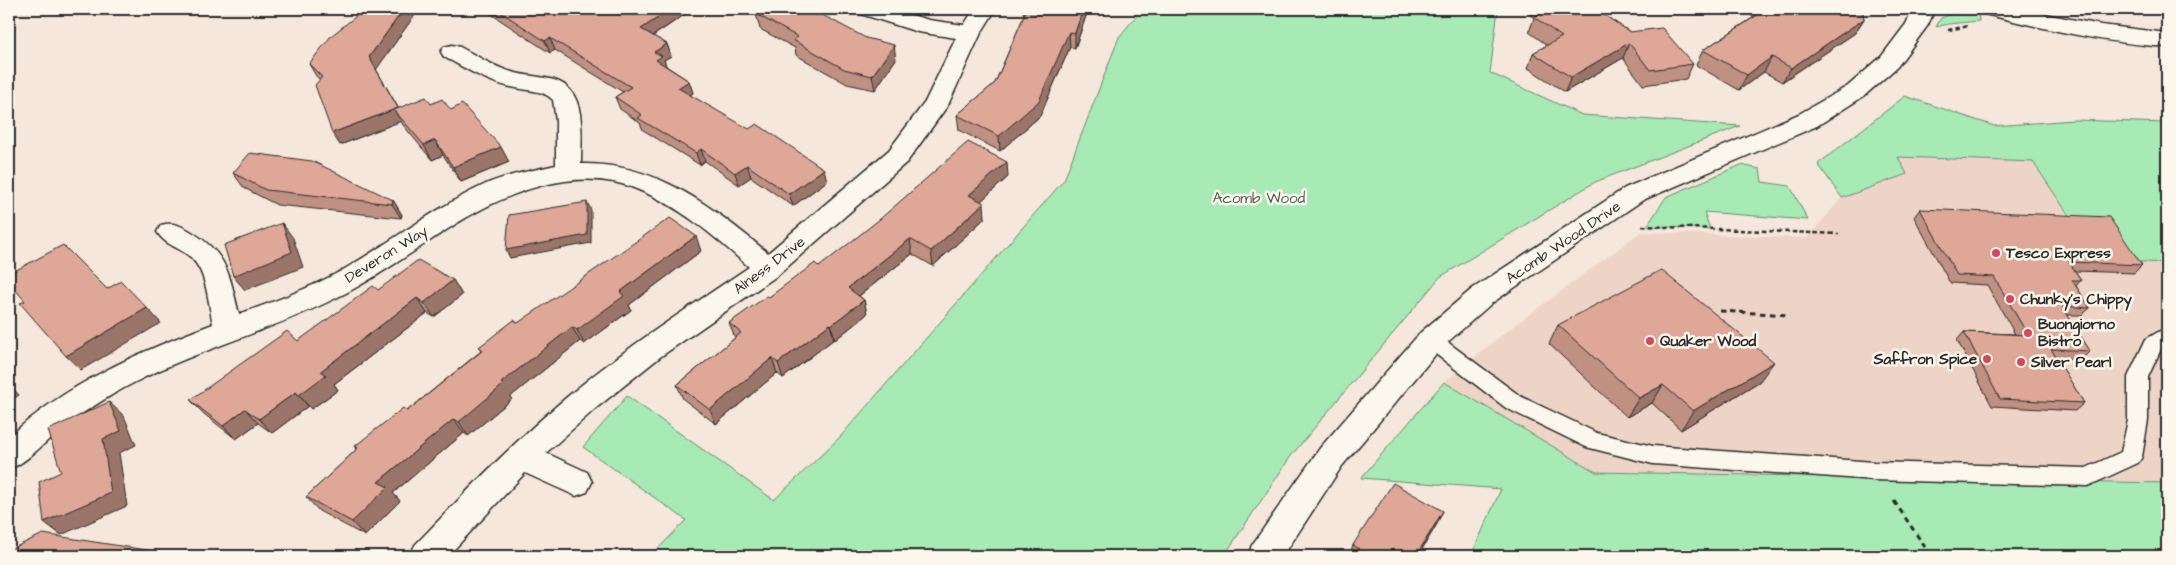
<svg xmlns="http://www.w3.org/2000/svg" width="2176" height="565" font-family="'Architects Daughter',sans-serif">
<style>
.built{fill:#eed4c7}
.green{fill:#a7eab5;stroke:#698a70}
.lines{fill:none;stroke-linecap:round;stroke-linejoin:round}
.lane-casing{stroke:#2b2b2b;stroke-width:3}
.street-casing{stroke:#2b2b2b;stroke-width:3}
.path-far1{stroke:#2b2b2b;stroke-width:2.5;stroke-dasharray:4.5 3;stroke-linecap:butt}
.path{stroke:#2b2b2b;stroke-width:3;stroke-dasharray:5.5 4.5;stroke-linecap:butt}
.lane{fill:#fbf7ec;fill-rule:evenodd}
.street{fill:#fbf7ec;fill-rule:evenodd}
.wall{fill:#c09083;stroke:#2b2b2b}
.shaded-wall{fill:#9c756a;stroke:#2b2b2b}
.building{fill:#dfa798;stroke:#2b2b2b}
.poi-dot{fill:#d1495b;stroke:#fbf7ec;stroke-width:2}
.labels{text-anchor:middle;stroke-width:5;stroke-linejoin:round;paint-order:stroke}
.park-label{font-size:15px;fill:#4a5b4e;stroke:#fbf7ec}
.street-label{font-size:15px;fill:#2b2b2b;stroke:#fbf7ec}
.poi-label{font-size:15px;font-weight:bold;fill:#2b2b2b;stroke:#fbf7ec;text-anchor:start}
</style>
<rect width="100%" height="100%" fill="#f5e7db"/>
<filter id="ink" filterUnits="userSpaceOnUse"><feTurbulence type="fractalNoise" baseFrequency=".02" numOctaves="2"/><feDisplacementMap in="SourceGraphic" scale="10" xChannelSelector="R" yChannelSelector="G"/><feConvolveMatrix kernelMatrix="1 2 1 2 8 2 1 2 1" color-interpolation-filters="sRGB"/></filter>
<g filter="url(#ink)">
<!-- built -->
<path class="built" d="M 1897,157 L 2033,162 L 2075,224 L 2126,261 L 2167,263 L 2167,483 L 1596,472 L 1444,382 L 1507,331 L 1641,232 L 1807,238 L 1842,198 L 1906,174 Z"/>
<!-- green -->
<g class="green">
<path d="M 1142,9 L 1498,9 L 1490,73 L 1582,115 L 1740,126 L 1595,182 L 1440,277 L 1291,456 L 1224,556 L 651,556 L 686,520 L 583,447 L 627,396 L 774,500 L 840,437 L 1064,180 L 1119,37 Z"/>
<path d="M 1957,12 L 1978,13 L 1979,21 L 1948,24 L 1936,27 L 1941,18 Z"/>
<path d="M 1905,96 L 1994,126 L 2073,120 L 2167,123 L 2167,263 L 2126,261 L 2075,224 L 2033,162 L 1898,157 L 1907,174 L 1842,198 L 1818,164 Z"/>
<path d="M 1741,165 L 1760,169 L 1762,182 L 1790,186 L 1808,220 L 1704,212 L 1710,229 L 1647,226 L 1666,197 Z"/>
<path d="M 1444,382 L 1596,472 L 2167,483 L 2167,556 L 1471,556 L 1501,489 L 1361,478 Z"/>
</g>
<g class="lines">
<!-- lane casing -->
<g class="lane-casing">
<path id="lane" d="M 2167,327 L 2167,345 L 2161,349 L 2148,377 L 2148,420 L 2142,457 L 2138,463 L 2088,486 L 1874,480 L 1653,464 L 1586,447 L 1506,408 L 1424,345 L 1421,340 L 1424,335 L 1431,332 L 1438,335 L 1520,396 L 1597,433 L 1653,446 L 1874,462 L 2086,468 L 2121,452 L 2128,420 L 2128,377 L 2146,339 Z"/>
</g>
<!-- street casing -->
<g class="street-casing">
<g id="street">
<path d="M 858,9 L 891,9 L 929,20 L 964,25 L 974,9 L 996,9 L 981,33 L 948,105 L 907,162 L 778,275 L 660,357 L 595,409 L 546,453 L 587,472 L 592,482 L 587,492 L 576,496 L 525,473 L 448,556 L 410,556 L 415,545 C 466,492 516,439 573,392 C 628,346 690,307 749,267 C 715,237 681,207 639,190 C 577,163 504,193 451,227 C 413,251 377,278 336,298 C 264,334 184,353 115,393 C 99,403 83,412 68,423 C 50,436 28,463 9,469 L 9,437 C 67,383 139,352 213,324 C 208,302 207,269 188,255 C 177,247 164,244 157,232 L 161,225 C 173,222 179,225 190,231 C 228,254 229,274 239,314 C 274,302 310,288 343,270 C 391,242 436,207 486,184 C 508,175 532,170 556,165 L 556,121 L 553,100 C 543,90 530,91 516,88 C 490,84 467,69 444,57 L 441,52 L 444,47 L 452,45 L 460,47 C 477,56 494,67 512,72 C 525,76 540,76 554,80 C 588,90 581,135 581,164 C 656,162 713,207 768,253 L 889,150 L 925,102 L 956,38 L 918,32 L 861,14 Z"/>
<path d="M 1913,9 L 1935,9 L 1928,25 L 1897,67 L 1864,96 L 1817,126 L 1643,200 L 1492,303 L 1441,348 L 1342,466 L 1283,556 L 1248,556 L 1252,545 L 1320,448 L 1421,332 L 1472,289 L 1625,188 L 1799,114 L 1848,86 L 1881,57 L 1906,24 Z"/>
<path d="M 1982,9 L 2019,9 L 2101,25 L 2167,33 L 2167,47 C 2105,43 2045,29 1985,14 Z"/>
</g>
</g>
<!-- path-far1 -->
<g class="path-far1">
<path d="M 1948,30 L 1969,26"/>
<path d="M 1642,226 L 1839,234"/>
</g>
<!-- path -->
<g class="path">
<path d="M 1720,311 L 1790,315"/>
<path d="M 1894,501 L 1931,556"/>
</g>
<!-- lane -->
<use href="#lane" class="lane"/>
<!-- street -->
<use href="#street" class="street"/>
</g>
<!-- wall -->
<g class="wall">
<path d="M 365,9 L 419,9 L 376,69 L 399,109 L 431,104 L 451,110 L 509,162 L 461,182 L 443,155 L 432,160 L 403,125 L 401,121 L 340,145 L 320,80 L 316,76 L 309,64 Z"/>
<path d="M 482,9 L 604,9 L 611,13 L 693,9 L 653,36 L 667,44 L 671,56 L 664,60 L 666,66 L 689,81 L 693,93 L 690,95 L 827,181 L 793,206 L 751,177 L 739,185 L 705,161 L 700,165 L 643,130 L 640,123 L 620,109 L 615,97 L 623,92 L 555,50 L 550,53 L 485,10 Z"/>
<path d="M 1024,9 L 1091,9 L 1087,13 L 1075,48 L 1070,47 L 1040,116 L 1000,151 L 959,130 L 957,115 L 995,83 L 1024,16 L 1023,11 Z"/>
<path d="M 1532,9 L 1595,9 L 1630,32 L 1693,64 L 1686,79 L 1643,85 L 1623,58 L 1565,92 L 1528,68 L 1533,53 L 1547,45 L 1529,32 L 1534,18 L 1530,15 Z"/>
<path d="M 1738,9 L 1862,9 L 1864,19 L 1855,33 L 1782,82 L 1764,72 L 1739,90 L 1696,65 L 1703,50 L 1754,17 Z"/>
<path d="M 756,14 L 896,59 L 875,90 L 847,84 L 796,55 L 795,48 L 760,29 Z"/>
<path d="M 233,173 L 393,200 L 402,215 L 401,218 L 277,205 L 244,188 Z"/>
<path d="M 1008,177 L 981,201 L 985,218 L 933,266 L 912,254 L 859,296 L 864,300 L 867,314 L 835,340 L 834,339 L 783,378 L 777,373 L 716,424 L 683,399 L 677,385 L 735,338 L 729,323 L 769,297 L 819,267 Z"/>
<path d="M 1920,209 L 2142,265 L 2134,273 L 2075,271 L 2081,280 L 2076,286 L 2090,308 L 2082,315 L 2067,315 L 2090,351 L 2082,359 L 2056,358 L 2084,403 L 2075,411 L 1992,406 L 1957,340 L 1964,332 L 2015,334 L 1987,285 L 1950,283 L 1914,217 Z"/>
<path d="M 701,251 L 629,305 L 631,310 L 584,344 L 580,341 L 510,397 L 512,399 L 468,436 L 464,433 L 393,493 L 400,501 L 365,536 L 319,511 L 306,497 L 357,449 L 355,446 L 407,411 L 481,351 L 479,347 L 518,323 Z"/>
<path d="M 453,280 L 462,295 L 434,317 L 427,313 L 334,384 L 338,390 L 311,409 L 308,406 L 272,433 L 258,423 L 236,439 L 204,414 L 190,400 L 298,341 L 378,290 Z"/>
<path d="M 1558,325 L 1760,381 L 1681,430 L 1652,403 L 1627,417 L 1549,344 Z"/>
<path d="M 1437,524 L 1418,556 L 1349,556 L 1353,545 Z"/>
</g>
<!-- shaded-wall -->
<g class="shaded-wall">
<path d="M 404,9 L 419,9 L 376,70 L 369,57 Z"/>
<path d="M 671,9 L 693,9 L 645,41 L 641,29 Z"/>
<path d="M 1083,9 L 1091,9 L 1087,13 L 1075,48 L 1075,33 Z"/>
<path d="M 1864,19 L 1855,33 L 1782,82 L 1791,68 Z"/>
<path d="M 1069,32 L 1070,47 L 1040,116 L 1000,151 L 999,136 Z"/>
<path d="M 550,38 L 555,50 L 550,53 L 545,41 Z"/>
<path d="M 1629,43 L 1623,58 L 1565,92 L 1571,77 Z"/>
<path d="M 667,44 L 671,56 L 664,60 L 667,68 L 661,72 L 654,52 Z"/>
<path d="M 894,45 L 896,59 L 875,90 L 872,76 Z"/>
<path d="M 1772,57 L 1764,72 L 1739,90 L 1747,75 Z"/>
<path d="M 689,81 L 693,93 L 682,100 L 678,88 Z"/>
<path d="M 398,108 L 405,120 L 394,110 L 401,121 L 340,145 L 332,133 Z"/>
<path d="M 435,140 L 443,155 L 432,160 L 424,145 Z"/>
<path d="M 501,147 L 509,162 L 461,182 L 453,167 Z"/>
<path d="M 701,149 L 705,161 L 700,165 L 696,153 Z"/>
<path d="M 1007,162 L 1008,177 L 971,210 L 969,195 Z"/>
<path d="M 747,165 L 751,177 L 739,185 L 735,173 Z"/>
<path d="M 824,169 L 827,181 L 793,206 L 789,194 Z"/>
<path d="M 393,200 L 402,215 L 401,218 L 392,204 Z"/>
<path d="M 587,202 L 591,210 L 591,243 L 510,258 L 506,250 Z"/>
<path d="M 984,203 L 985,218 L 933,266 L 931,251 Z"/>
<path d="M 282,223 L 293,238 L 303,267 L 245,290 L 233,276 Z"/>
<path d="M 696,236 L 701,251 L 629,305 L 631,310 L 584,344 L 577,330 L 620,292 Z"/>
<path d="M 910,239 L 912,254 L 851,302 L 848,288 Z"/>
<path d="M 453,280 L 462,295 L 434,317 L 424,303 Z"/>
<path d="M 417,298 L 427,313 L 334,384 L 338,390 L 311,409 L 299,395 L 321,371 Z"/>
<path d="M 864,300 L 867,314 L 835,340 L 831,325 Z"/>
<path d="M 147,308 L 161,323 L 81,370 L 66,356 Z"/>
<path d="M 830,324 L 834,339 L 783,378 L 778,363 Z"/>
<path d="M 572,327 L 580,341 L 510,397 L 512,399 L 468,436 L 459,422 L 501,383 Z"/>
<path d="M 772,358 L 777,373 L 716,424 L 710,410 Z"/>
<path d="M 1774,362 L 1760,381 L 1681,430 L 1693,411 Z"/>
<path d="M 9,384 L 19,395 L 9,402 Z"/>
<path d="M 1663,385 L 1652,403 L 1627,417 L 1639,398 Z"/>
<path d="M 296,392 L 308,406 L 272,433 L 259,419 Z"/>
<path d="M 109,402 L 124,416 L 136,445 L 119,453 L 127,506 L 61,535 L 44,522 L 103,439 Z"/>
<path d="M 245,409 L 258,423 L 236,439 L 223,426 Z"/>
<path d="M 454,419 L 464,433 L 393,493 L 400,501 L 365,536 L 352,522 L 378,482 Z"/>
<path d="M 1443,511 L 1437,524 L 1418,556 L 1416,556 Z"/>
</g>
<!-- building -->
<g class="building">
<path d="M 365,9 L 404,9 L 369,57 L 398,108 L 332,133 L 315,85 L 322,77 L 309,64 L 331,36 Z"/>
<path d="M 496,9 L 604,9 L 611,13 L 617,9 L 671,9 L 641,29 L 667,44 L 654,52 L 662,56 L 656,60 L 689,81 L 678,88 L 749,129 L 757,124 L 824,169 L 789,194 L 747,165 L 735,173 L 701,149 L 696,153 L 638,118 L 642,115 L 615,97 L 631,87 L 550,38 L 545,41 Z"/>
<path d="M 765,9 L 811,9 L 866,38 L 894,45 L 872,76 L 844,69 L 793,40 L 798,37 L 756,14 Z"/>
<path d="M 1024,9 L 1083,9 L 1075,33 L 1069,32 L 1039,101 L 999,136 L 957,115 L 995,83 L 1026,11 L 1023,11 Z"/>
<path d="M 1547,9 L 1595,9 L 1630,32 L 1662,28 L 1693,64 L 1650,70 L 1629,43 L 1571,77 L 1533,53 L 1562,37 L 1534,17 L 1549,10 Z"/>
<path d="M 1767,9 L 1862,9 L 1864,19 L 1791,68 L 1772,57 L 1747,75 L 1703,50 Z"/>
<path d="M 426,97 L 431,104 L 442,99 L 451,110 L 462,104 L 501,147 L 453,167 L 435,140 L 424,145 L 394,110 Z"/>
<path d="M 968,142 L 1007,162 L 969,195 L 984,203 L 931,251 L 910,239 L 848,288 L 864,300 L 831,325 L 830,324 L 778,363 L 772,358 L 710,410 L 677,385 L 741,333 L 729,323 L 767,296 L 769,297 L 815,263 L 819,267 L 880,219 Z"/>
<path d="M 250,153 L 312,161 L 393,200 L 392,204 L 266,190 L 233,173 Z"/>
<path d="M 587,202 L 587,235 L 506,250 L 509,215 Z"/>
<path d="M 1920,209 L 2109,217 L 2142,265 L 2069,262 L 2081,280 L 2072,280 L 2090,308 L 2062,306 L 2090,351 L 2051,349 L 2084,403 L 2000,399 L 1964,332 L 2028,335 L 1994,277 L 1957,275 Z"/>
<path d="M 670,218 L 696,236 L 620,292 L 624,296 L 577,330 L 572,327 L 501,383 L 503,385 L 459,422 L 454,419 L 378,482 L 388,487 L 352,522 L 306,497 L 358,448 L 355,446 L 403,408 L 407,411 L 483,350 L 479,347 L 514,320 L 518,323 Z"/>
<path d="M 282,223 L 292,252 L 233,276 L 224,245 Z"/>
<path d="M 63,245 L 107,289 L 121,281 L 147,308 L 66,356 L 20,303 L 25,301 L 9,282 L 9,274 Z"/>
<path d="M 418,260 L 453,280 L 424,303 L 417,298 L 321,371 L 326,375 L 299,395 L 296,392 L 259,419 L 245,409 L 223,426 L 190,400 L 287,331 L 298,341 L 373,286 L 378,290 Z"/>
<path d="M 1661,270 L 1774,362 L 1693,411 L 1663,385 L 1639,398 L 1558,325 Z"/>
<path d="M 109,402 L 121,431 L 103,439 L 111,493 L 44,522 L 39,482 L 61,472 L 48,430 Z"/>
<path d="M 1393,483 L 1443,511 L 1416,556 L 1354,556 L 1359,549 L 1353,545 Z"/>
<path d="M 43,534 L 172,554 L 170,556 L 9,556 L 9,550 Z"/>
</g>
</g>
<!-- markers -->
<g class="poi-dot">
<circle cx="1996" cy="253" r="5"/>
<circle cx="2010" cy="299" r="5"/>
<circle cx="2028" cy="333" r="5"/>
<circle cx="1650" cy="341" r="5"/>
<circle cx="1987" cy="359" r="5"/>
<circle cx="2021" cy="362" r="5"/>
</g>
<g class="labels">
<!-- park labels -->
<g class="park-label">
<text x="1259" y="203">Acomb Wood</text>
</g>
<!-- street labels -->
<g class="street-label">
<text transform="translate(1563 242) rotate(-34)" y="5">Acomb Wood Drive</text>
<text transform="translate(386 254) rotate(-32)" y="5">Deveron Way</text>
<text transform="translate(769 265) rotate(-37)" y="5">Alness Drive</text>
</g>
<!-- poi labels -->
<g class="poi-label">
<text x="2006" y="258">Tesco Express</text>
<text x="2020" y="304">Chunky's Chippy</text>
<text x="2038" y="329">Buongiorno<tspan x="2038" dy="17">Bistro</tspan></text>
<text x="1660" y="346">Quaker Wood</text>
<text x="1977" y="364" text-anchor="end">Saffron Spice</text>
<text x="2031" y="367">Silver Pearl</text>
</g>
</g>
<!-- margin -->
<rect width="2176" height="565" fill="none" stroke="#fbf7ec" stroke-width="30"/>
<rect x="15" y="15" width="2146" height="535" fill="none" stroke="#2b2b2b" stroke-width="2" filter="url(#ink)"/>
</svg>
